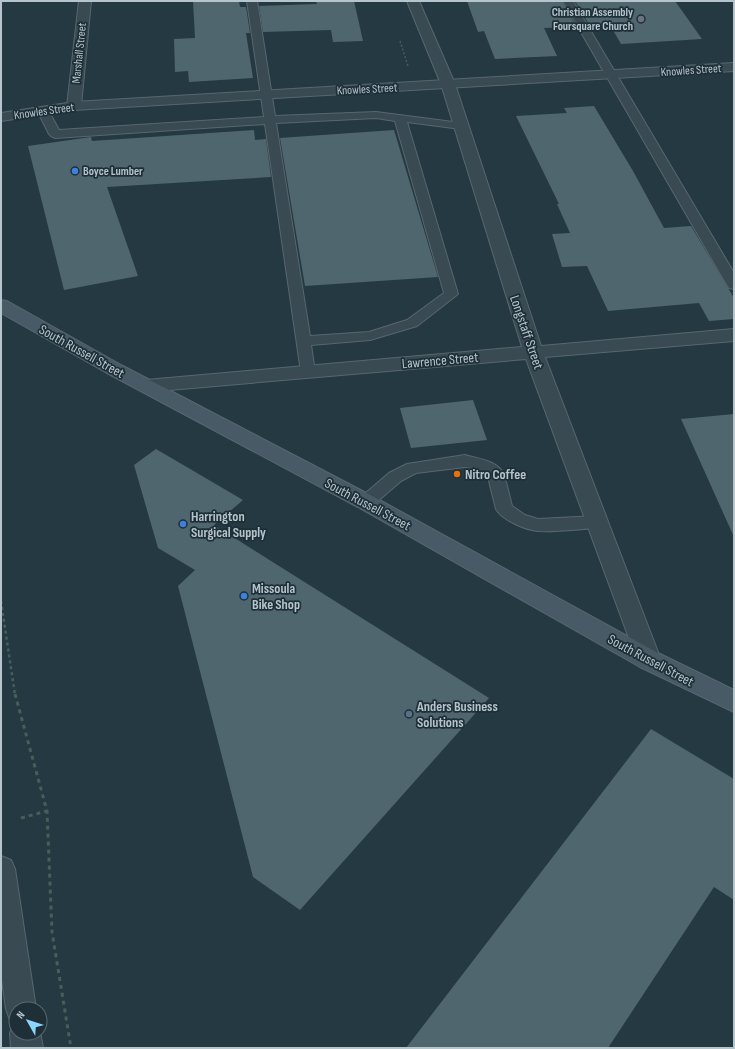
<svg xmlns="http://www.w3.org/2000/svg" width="735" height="1049" font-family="'Sofia Sans Condensed',sans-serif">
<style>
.building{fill:#50666f}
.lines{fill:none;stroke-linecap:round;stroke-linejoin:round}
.service-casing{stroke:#57676f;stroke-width:2}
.minor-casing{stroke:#57676f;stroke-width:2}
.tertiary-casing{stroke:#57676f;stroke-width:2}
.secondary-casing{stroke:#57676f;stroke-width:2}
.path-far2{stroke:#455f5b;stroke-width:1.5;stroke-dasharray:2 2;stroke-linecap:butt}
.path-far1{stroke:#455f5b;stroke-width:2.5;stroke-dasharray:3 3;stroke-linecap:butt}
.path{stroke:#455f5b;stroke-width:3;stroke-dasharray:4 4;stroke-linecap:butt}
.service{fill:#394a52;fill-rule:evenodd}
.minor{fill:#394a52;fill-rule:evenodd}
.tertiary{fill:#394a52;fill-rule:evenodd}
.secondary{fill:#475a65;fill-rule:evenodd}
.worship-dot{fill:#6b7280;stroke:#1e2f37;stroke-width:1.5}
.shop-dot{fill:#3f7fe0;stroke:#1e2f37;stroke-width:1.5}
.food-dot{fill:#e8710a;stroke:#1e2f37;stroke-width:1.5}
.service-dot{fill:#5c6f8a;stroke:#1e2f37;stroke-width:1.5}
.labels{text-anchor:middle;stroke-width:3.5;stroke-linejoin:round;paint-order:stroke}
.far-poi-label{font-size:12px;font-weight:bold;fill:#b6c4cc;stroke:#1e2f37;text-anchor:end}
.far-street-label{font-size:12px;fill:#b6c4cc;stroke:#1e2f37}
.street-label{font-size:14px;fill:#b6c4cc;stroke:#1e2f37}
.poi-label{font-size:14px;font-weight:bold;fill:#b6c4cc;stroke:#1e2f37;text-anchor:start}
</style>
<rect width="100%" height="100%" fill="#253942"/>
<!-- building -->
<g class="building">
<path d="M 193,1 L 239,1 L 240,7 L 246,7 L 250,33 L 246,33 L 253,78 L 189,82 L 188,71 L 175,72 L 174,39 L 195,38 Z"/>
<path d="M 316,1 L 354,1 L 363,41 L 333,42 L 331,30 L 263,32 L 259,6 L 317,4 Z"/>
<path d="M 467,1 L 562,1 L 576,27 L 544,28 L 557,56 L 495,59 L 484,31 L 478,32 Z"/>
<path d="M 575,1 L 675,1 L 702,39 L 621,44 L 610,25 L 590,26 Z"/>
<path d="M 594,106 L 633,171 L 664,228 L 691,226 L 734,298 L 734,319 L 709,321 L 699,303 L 608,311 L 587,266 L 562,267 L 552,234 L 570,233 L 557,204 L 559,204 L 516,116 L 567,113 L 564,108 Z"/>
<path d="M 254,130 L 255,140 L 266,139 L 271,177 L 107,187 L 138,276 L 64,290 L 28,146 L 91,137 L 92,141 Z"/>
<path d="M 394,130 L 438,277 L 305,286 L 280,138 Z"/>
<path d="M 473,400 L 487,440 L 411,448 L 400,408 Z"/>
<path d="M 734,414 L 734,537 L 681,419 Z"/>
<path d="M 156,449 L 243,500 L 214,525 L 489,698 L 300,910 L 253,877 L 178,586 L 195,570 L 158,548 L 134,465 Z"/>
<path d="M 651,729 L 734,779 L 734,900 L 714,887 L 608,1048 L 406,1048 Z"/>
</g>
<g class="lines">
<!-- service casing -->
<g class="service-casing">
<g id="service">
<path d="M 247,1 L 257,1 L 275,116 L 376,112 L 461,123 L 465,124 L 467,126 L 465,128 L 461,129 L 407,122 L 458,294 L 417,326 L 370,340 L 311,345 L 315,372 L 313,375 L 308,377 L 303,375 L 301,372 L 265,124 L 55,138 L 51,136 L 49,134 L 37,110 L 39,108 L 47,108 L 59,130 L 264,117 ZM 376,118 L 395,121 L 444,293 L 407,320 L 369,332 L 310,336 L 276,123 Z"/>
<path d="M 563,1 L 573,1 L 734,273 L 734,289 L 729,288 L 727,285 Z"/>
<path d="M 465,455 C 479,459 496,460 504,474 L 512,506 L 525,515 L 538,519 L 597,516 L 603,518 L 605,522 L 603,526 L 597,528 C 578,529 558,532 538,531 C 526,530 502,520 496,509 L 488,477 L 479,469 L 465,467 L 416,473 L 401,481 L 372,506 L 366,508 L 360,506 L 358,502 L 360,498 L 389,473 L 407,464 Z"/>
</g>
</g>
<!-- minor casing -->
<g class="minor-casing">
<g id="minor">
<path d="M 79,1 L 91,1 L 81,106 L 79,109 L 74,110 L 69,109 L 67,106 Z"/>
<path d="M 407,1 L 419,1 L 455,84 L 541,346 L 734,329 L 734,341 L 545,357 L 661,660 L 658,667 L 649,670 L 640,667 L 637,660 L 526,359 L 146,392 L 139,390 L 136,386 L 139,382 L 146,380 L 522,347 L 441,84 Z"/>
<path d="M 1,856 L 11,860 L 15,869 L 36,1009 L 16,1009 L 16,1033 L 40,1032 L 43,1048 L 11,1048 L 10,1033 L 15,1022 L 10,1020 L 6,1009 L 1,973 Z"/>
</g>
</g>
<!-- tertiary casing -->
<g class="tertiary-casing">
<path id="tertiary" d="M 734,63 L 734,71 L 74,110 L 1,121 L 1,113 L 74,102 Z"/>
</g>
<!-- secondary casing -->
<g class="secondary-casing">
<path id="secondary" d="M 1,300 L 7,301 L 121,365 L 374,497 L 658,653 L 734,690 L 734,712 L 640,667 L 358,507 L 107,373 L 1,313 Z"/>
</g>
<!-- path-far2 -->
<path class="path-far2" d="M 400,41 L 408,66"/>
<!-- path-far1 -->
<path class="path-far1" d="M 1,601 L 15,695"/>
<!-- path -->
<g class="path">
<path d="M 15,694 L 47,811 L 52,932 L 71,1048"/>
<path d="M 21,818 L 47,811"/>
</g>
<!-- service -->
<use href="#service" class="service"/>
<!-- minor -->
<use href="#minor" class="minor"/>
<!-- tertiary -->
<use href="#tertiary" class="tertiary"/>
<!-- secondary -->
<use href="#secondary" class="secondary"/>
</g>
<!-- markers -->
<circle class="worship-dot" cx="641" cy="19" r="4"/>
<g class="shop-dot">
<circle cx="75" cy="171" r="4"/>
<circle cx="183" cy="524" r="4"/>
<circle cx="244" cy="596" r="4"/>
</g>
<circle class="food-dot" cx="457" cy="474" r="4"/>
<circle class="service-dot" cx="409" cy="714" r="4"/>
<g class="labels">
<!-- far-poi labels -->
<g class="far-poi-label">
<text x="633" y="16">Christian Assembly<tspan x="633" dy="14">Foursquare Church</tspan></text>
<text x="83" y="175" text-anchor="start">Boyce Lumber</text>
</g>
<!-- far-street labels -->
<g class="far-street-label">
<text transform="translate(79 53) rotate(-84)" y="4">Marshall Street</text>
<text transform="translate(691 70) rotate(-4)" y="4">Knowles Street</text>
<text transform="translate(367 89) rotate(-3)" y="4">Knowles Street</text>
<text transform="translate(44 111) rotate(-8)" y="4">Knowles Street</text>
</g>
<!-- street labels -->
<g class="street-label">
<text transform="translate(527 332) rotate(71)" y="5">Longstaff Street</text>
<text transform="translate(82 351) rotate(29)" y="5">South Russell Street</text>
<text transform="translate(440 360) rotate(-5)" y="5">Lawrence Street</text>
<text transform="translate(368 504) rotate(28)" y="5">South Russell Street</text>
<text transform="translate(651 660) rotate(28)" y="5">South Russell Street</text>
</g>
<!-- poi labels -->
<g class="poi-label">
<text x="465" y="479">Nitro Coffee</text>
<text x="191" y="521">Harrington<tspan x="191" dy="16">Surgical Supply</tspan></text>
<text x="252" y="593">Missoula<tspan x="252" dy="16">Bike Shop</tspan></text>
<text x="417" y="711">Anders Business<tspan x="417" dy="16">Solutions</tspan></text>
</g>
</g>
<!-- border -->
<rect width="735" height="1049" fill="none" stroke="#b6c4cc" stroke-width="4"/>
<!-- north arrow -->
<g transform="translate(28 1021) rotate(309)"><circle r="19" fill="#1e2f37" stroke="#5b6b73"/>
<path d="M0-3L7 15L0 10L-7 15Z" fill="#8cd5fb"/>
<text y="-6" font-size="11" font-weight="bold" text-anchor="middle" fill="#b6c4cc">N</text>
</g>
</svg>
